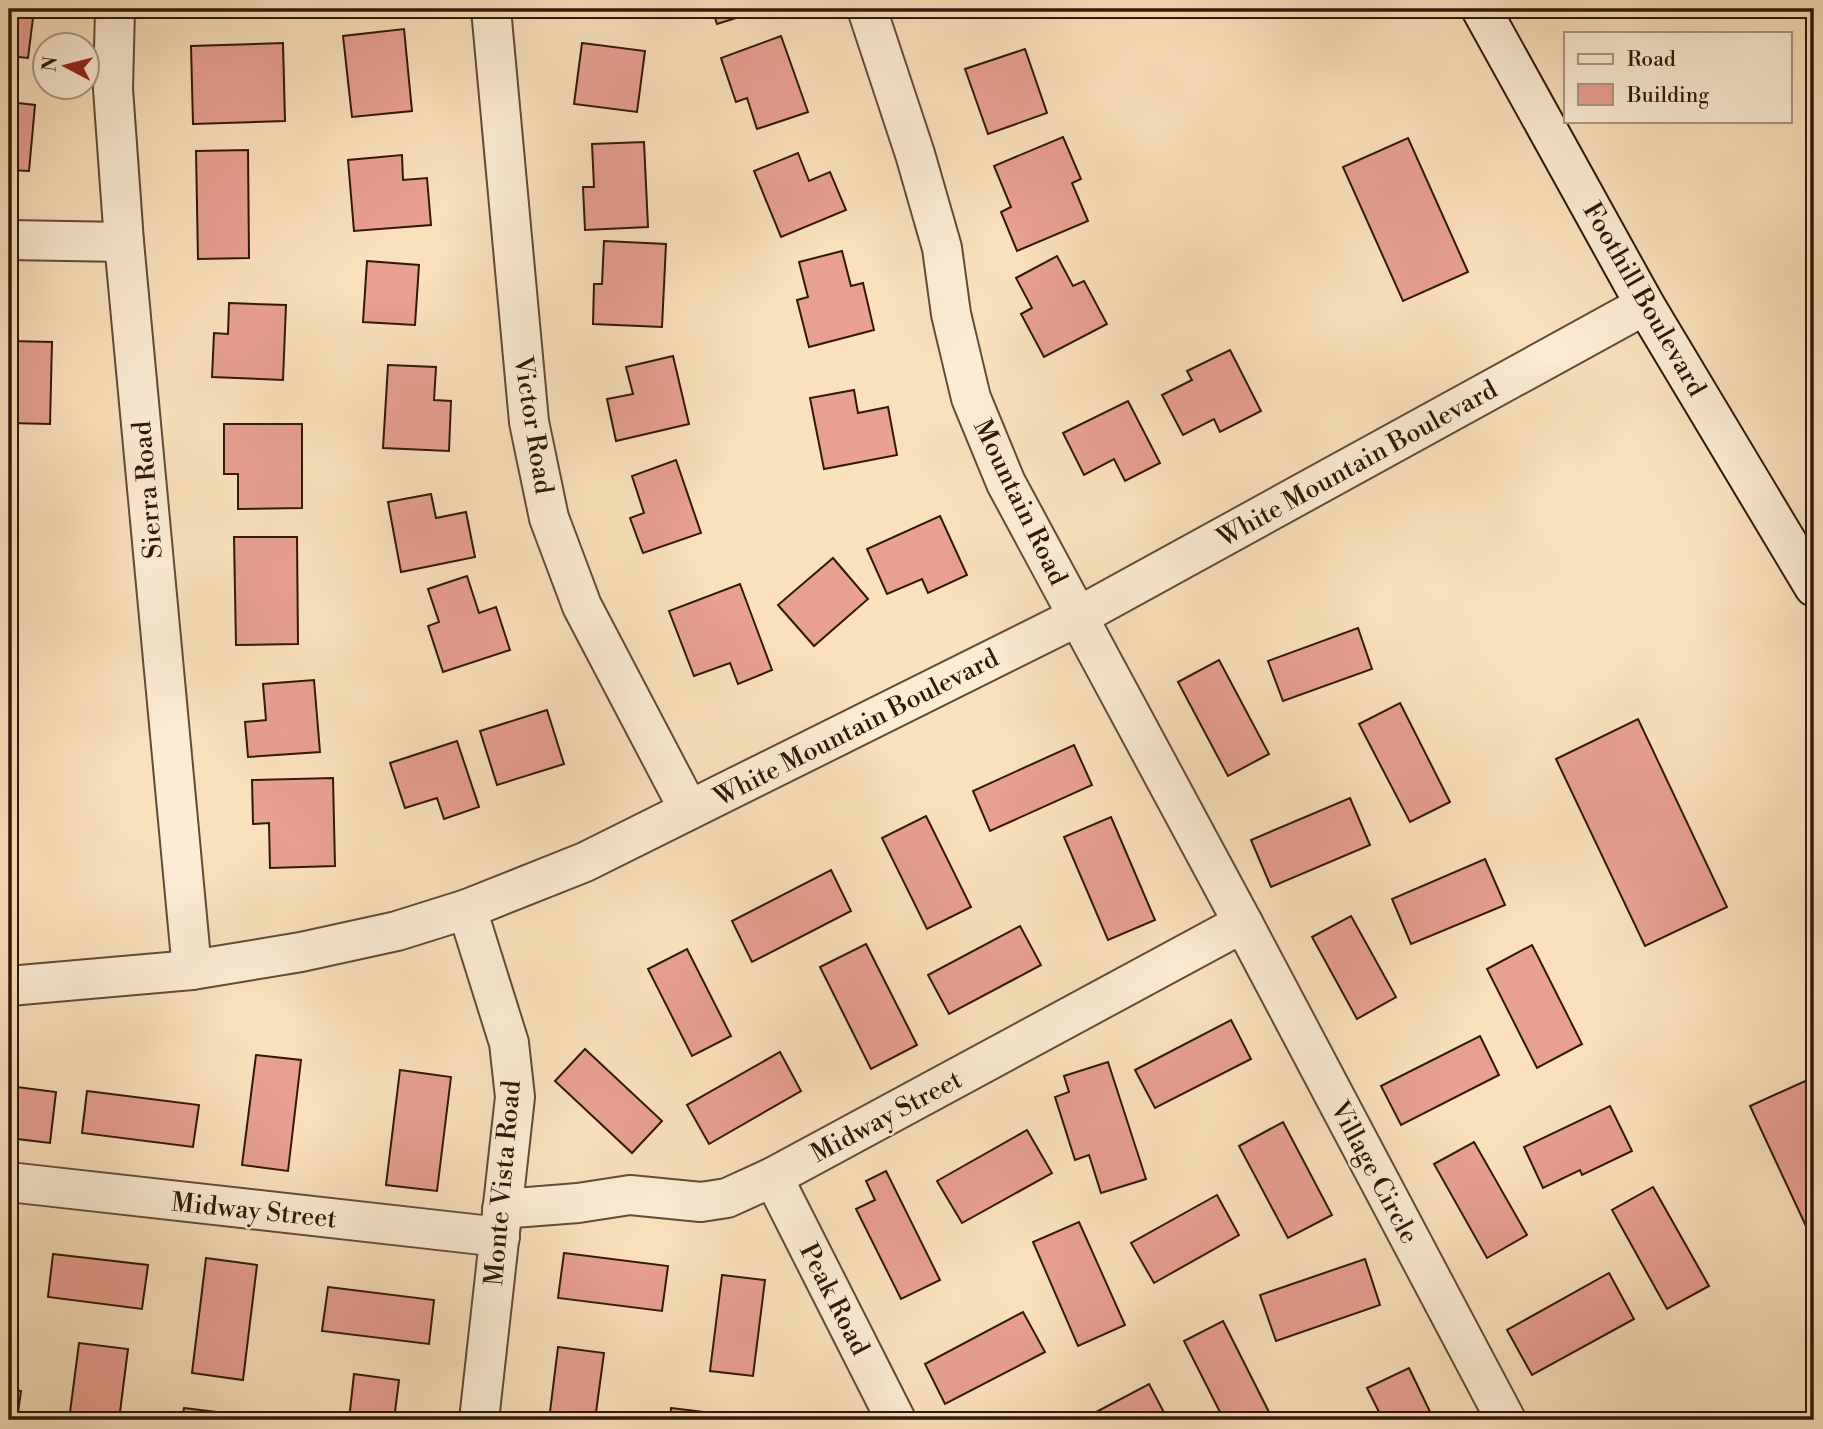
<svg xmlns="http://www.w3.org/2000/svg" width="1823" height="1429" font-family="'Libre Bodoni',serif">
<style>
.building{fill:#e8a090;stroke:#301908;stroke-width:2}
.lines{fill:none;stroke-linecap:round;stroke-linejoin:round}
.minor-casing{stroke:#624b35;stroke-width:42}
.tertiary-casing{stroke:#624b35;stroke-width:42}
.secondary-casing{stroke:#301908;stroke-width:42}
.minor{stroke:#fcecd3;stroke-width:38}
.tertiary{stroke:#fcecd3;stroke-width:38}
.secondary{stroke:#fcecd3;stroke-width:38}
.labels{text-anchor:middle;stroke-width:5;stroke-linejoin:round;paint-order:stroke}
.street-label{font-size:26px;fill:#301908;stroke:#fcecd3}
</style>
<rect width="100%" height="100%" fill="#fae1bb"/>
<filter id="stains"><feTurbulence type="fractalNoise" baseFrequency=".00286" numOctaves="4"/><feColorMatrix values="0 0 0 0 .2 0 0 0 0 .09 0 0 0 0 .02 0 0 0 .5 -.17"/></filter>
<radialGradient id="worn" r=".72"><stop offset=".6" stop-color="#630" stop-opacity="0"/><stop offset="1" stop-color="#630" stop-opacity=".3"/></radialGradient>
<!-- building -->
<g class="building">
<path d="M 9,9 L 34,10 L 28,58 L 9,56 Z"/>
<path d="M 574,9 L 637,9 L 637,13 Z"/>
<path d="M 712,9 L 765,9 L 717,24 Z"/>
<path d="M 970,9 L 1011,9 L 1011,13 L 971,18 Z"/>
<path d="M 404,29 L 412,111 L 352,117 L 343,36 Z"/>
<path d="M 781,36 L 808,112 L 757,129 L 747,98 L 736,102 L 721,58 Z"/>
<path d="M 283,43 L 285,121 L 193,124 L 191,46 Z"/>
<path d="M 582,43 L 645,51 L 637,112 L 574,104 Z"/>
<path d="M 1025,49 L 1047,113 L 988,134 L 965,69 Z"/>
<path d="M 9,102 L 35,105 L 29,171 L 9,170 Z"/>
<path d="M 1063,137 L 1081,179 L 1072,183 L 1088,221 L 1017,251 L 1001,212 L 1011,207 L 994,166 Z"/>
<path d="M 1408,138 L 1468,272 L 1403,301 L 1343,167 Z"/>
<path d="M 644,142 L 648,227 L 585,230 L 583,187 L 594,187 L 592,144 Z"/>
<path d="M 248,150 L 249,258 L 198,259 L 196,151 Z"/>
<path d="M 798,153 L 809,181 L 830,172 L 846,210 L 781,237 L 754,171 Z"/>
<path d="M 402,155 L 403,180 L 427,178 L 431,225 L 354,231 L 348,160 Z"/>
<path d="M 604,241 L 666,244 L 662,327 L 593,324 L 594,284 L 602,284 Z"/>
<path d="M 842,251 L 851,286 L 863,283 L 874,330 L 809,347 L 797,300 L 808,297 L 799,262 Z"/>
<path d="M 1057,256 L 1073,286 L 1084,281 L 1107,324 L 1044,357 L 1021,314 L 1032,308 L 1016,278 Z"/>
<path d="M 367,261 L 419,265 L 415,325 L 363,322 Z"/>
<path d="M 229,303 L 286,305 L 283,380 L 212,377 L 214,333 L 228,334 Z"/>
<path d="M 9,341 L 52,342 L 50,424 L 9,423 Z"/>
<path d="M 1230,350 L 1261,411 L 1220,432 L 1214,419 L 1183,435 L 1162,395 L 1192,380 L 1187,371 Z"/>
<path d="M 673,356 L 689,424 L 616,441 L 607,399 L 633,394 L 626,367 Z"/>
<path d="M 388,365 L 436,367 L 434,400 L 451,401 L 449,451 L 383,448 Z"/>
<path d="M 854,390 L 858,413 L 888,407 L 897,455 L 824,469 L 810,398 Z"/>
<path d="M 1128,401 L 1160,463 L 1125,481 L 1114,459 L 1084,475 L 1063,433 Z"/>
<path d="M 224,424 L 302,424 L 302,508 L 238,509 L 238,474 L 224,474 Z"/>
<path d="M 676,460 L 701,533 L 643,553 L 630,518 L 644,513 L 632,476 Z"/>
<path d="M 431,494 L 436,518 L 466,512 L 475,557 L 401,572 L 388,502 Z"/>
<path d="M 940,516 L 967,575 L 928,593 L 922,579 L 887,594 L 867,549 Z"/>
<path d="M 234,537 L 297,537 L 298,644 L 236,645 Z"/>
<path d="M 833,558 L 868,599 L 814,646 L 778,605 Z"/>
<path d="M 467,576 L 479,613 L 496,607 L 510,650 L 443,672 L 428,626 L 439,622 L 428,589 Z"/>
<path d="M 740,584 L 772,670 L 738,684 L 730,663 L 694,676 L 669,611 Z"/>
<path d="M 1358,628 L 1372,669 L 1283,701 L 1268,661 Z"/>
<path d="M 1219,660 L 1269,754 L 1228,776 L 1178,682 Z"/>
<path d="M 314,680 L 320,752 L 248,757 L 245,722 L 266,720 L 263,684 Z"/>
<path d="M 1400,703 L 1450,802 L 1410,822 L 1359,724 Z"/>
<path d="M 547,710 L 564,764 L 497,785 L 480,731 Z"/>
<path d="M 1638,719 L 1727,907 L 1645,946 L 1556,759 Z"/>
<path d="M 457,741 L 479,807 L 444,819 L 437,798 L 405,808 L 390,763 Z"/>
<path d="M 1074,745 L 1092,785 L 990,831 L 973,791 Z"/>
<path d="M 333,778 L 335,866 L 270,868 L 269,823 L 253,824 L 252,780 Z"/>
<path d="M 1350,798 L 1370,845 L 1271,887 L 1251,840 Z"/>
<path d="M 926,816 L 971,907 L 927,929 L 882,838 Z"/>
<path d="M 1111,817 L 1155,920 L 1108,940 L 1064,837 Z"/>
<path d="M 1485,859 L 1505,905 L 1411,944 L 1392,899 Z"/>
<path d="M 831,870 L 851,911 L 752,962 L 732,921 Z"/>
<path d="M 1351,916 L 1396,997 L 1357,1019 L 1312,937 Z"/>
<path d="M 1020,926 L 1041,965 L 949,1014 L 928,975 Z"/>
<path d="M 866,944 L 917,1045 L 871,1069 L 820,967 Z"/>
<path d="M 1532,945 L 1582,1044 L 1537,1068 L 1487,969 Z"/>
<path d="M 687,949 L 731,1036 L 692,1056 L 648,969 Z"/>
<path d="M 1231,1020 L 1251,1059 L 1155,1108 L 1135,1070 Z"/>
<path d="M 1480,1036 L 1499,1075 L 1401,1125 L 1381,1086 Z"/>
<path d="M 585,1049 L 662,1121 L 632,1153 L 555,1081 Z"/>
<path d="M 780,1052 L 801,1091 L 709,1144 L 687,1105 Z"/>
<path d="M 256,1055 L 301,1060 L 288,1171 L 242,1165 Z"/>
<path d="M 1108,1062 L 1146,1179 L 1101,1193 L 1089,1155 L 1075,1160 L 1055,1097 L 1069,1092 L 1064,1076 Z"/>
<path d="M 400,1070 L 451,1077 L 437,1191 L 386,1185 Z"/>
<path d="M 1814,1077 L 1814,1238 L 1812,1239 L 1750,1106 Z"/>
<path d="M 9,1086 L 56,1092 L 50,1143 L 9,1138 Z"/>
<path d="M 87,1091 L 199,1105 L 193,1147 L 82,1133 Z"/>
<path d="M 1610,1106 L 1632,1151 L 1582,1175 L 1580,1170 L 1543,1188 L 1524,1147 Z"/>
<path d="M 1283,1122 L 1332,1215 L 1288,1238 L 1239,1146 Z"/>
<path d="M 1027,1130 L 1052,1173 L 962,1223 L 937,1181 Z"/>
<path d="M 1474,1142 L 1527,1235 L 1487,1258 L 1434,1164 Z"/>
<path d="M 886,1171 L 940,1280 L 901,1299 L 856,1209 L 875,1200 L 866,1181 Z"/>
<path d="M 1653,1187 L 1709,1286 L 1667,1309 L 1612,1210 Z"/>
<path d="M 1217,1195 L 1239,1235 L 1154,1283 L 1131,1243 Z"/>
<path d="M 1079,1222 L 1125,1325 L 1078,1346 L 1033,1242 Z"/>
<path d="M 564,1253 L 668,1266 L 662,1311 L 558,1298 Z"/>
<path d="M 53,1254 L 148,1265 L 142,1309 L 48,1297 Z"/>
<path d="M 206,1258 L 257,1265 L 243,1380 L 192,1373 Z"/>
<path d="M 1365,1259 L 1380,1305 L 1276,1341 L 1260,1295 Z"/>
<path d="M 1609,1273 L 1634,1319 L 1532,1375 L 1507,1330 Z"/>
<path d="M 722,1275 L 765,1280 L 753,1376 L 710,1371 Z"/>
<path d="M 328,1287 L 434,1300 L 429,1344 L 322,1331 Z"/>
<path d="M 1023,1312 L 1045,1352 L 945,1404 L 925,1364 Z"/>
<path d="M 1223,1321 L 1273,1420 L 1224,1420 L 1184,1341 Z"/>
<path d="M 79,1343 L 128,1349 L 119,1420 L 69,1420 Z"/>
<path d="M 558,1347 L 604,1353 L 595,1420 L 549,1420 Z"/>
<path d="M 1409,1368 L 1434,1420 L 1383,1420 L 1367,1388 Z"/>
<path d="M 354,1374 L 399,1380 L 394,1420 L 349,1420 Z"/>
<path d="M 1149,1384 L 1168,1420 L 1081,1420 Z"/>
<path d="M 9,1389 L 21,1391 L 17,1420 L 9,1420 Z"/>
<path d="M 184,1408 L 283,1420 L 182,1420 Z"/>
<path d="M 671,1408 L 771,1420 L 670,1420 Z"/>
</g>
<g class="lines">
<!-- minor casing -->
<g class="minor-casing">
<g id="minor">
<path d="M 115,9 L 113,89 L 124,242 L 192,970"/>
<path d="M 491,9 L 529,422 L 549,518 L 582,606 L 689,810"/>
<path d="M 867,9 L 915,154 L 942,248 L 951,314 L 971,398 L 1006,483 L 1243,923 L 1506,1420"/>
<path d="M 9,240 L 124,242"/>
<path d="M 467,909 L 509,1043 L 515,1097 L 479,1420"/>
<path d="M 773,1177 L 896,1420"/>
<path d="M 9,1182 L 500,1237"/>
<path d="M 502,1209 L 578,1203 L 630,1195 L 701,1202 L 727,1198 L 773,1177 L 1243,923"/>
</g>
</g>
<!-- tertiary casing -->
<g class="tertiary-casing">
<path id="tertiary" d="M 9,986 L 192,970 L 301,952 L 397,931 L 467,909 L 585,862 L 1079,616 L 1645,305"/>
</g>
<!-- secondary casing -->
<g class="secondary-casing">
<path id="secondary" d="M 1481,9 L 1645,305 L 1814,587"/>
</g>
<!-- minor -->
<use href="#minor" class="minor"/>
<!-- tertiary -->
<use href="#tertiary" class="tertiary"/>
<!-- secondary -->
<use href="#secondary" class="secondary"/>
</g>
<g class="labels">
<!-- street labels -->
<g class="street-label">
<text transform="translate(1645 299) rotate(60)" y="9">Foothill Boulevard</text>
<text transform="translate(534 425) rotate(81)" y="9">Victor Road</text>
<text transform="translate(1357 463) rotate(-29)" y="9">White Mountain Boulevard</text>
<text transform="translate(147 490) rotate(-95)" y="9">Sierra Road</text>
<text transform="translate(1021 502) rotate(64)" y="9">Mountain Road</text>
<text transform="translate(856 727) rotate(-27)" y="9">White Mountain Boulevard</text>
<text transform="translate(886 1116) rotate(-28)" y="9">Midway Street</text>
<text transform="translate(1375 1172) rotate(62)" y="9">Village Circle</text>
<text transform="translate(502 1183) rotate(-85)" y="9">Monte Vista Road</text>
<text transform="translate(254 1210) rotate(6)" y="9">Midway Street</text>
<text transform="translate(835 1299) rotate(63)" y="9">Peak Road</text>
</g>
</g>
<!-- margin -->
<rect width="1823" height="1429" fill="none" stroke="#fae1bb" stroke-width="35"/>
<rect x="10" y="10" width="1802" height="1408" fill="none" stroke="#301908" stroke-width="3.5"/>
<rect x="18" y="18" width="1788" height="1394" fill="none" stroke="#301908" stroke-width="2"/>
<!-- legend -->
<rect x="1564" y="32" width="228" height="91" fill="#fcecd3" stroke="#aa9882" stroke-width="2"/>
<rect x="1578" y="54" width="35" height="10" fill="#fcecd3" stroke="#aa9882" stroke-width="2"/>
<text x="1627" y="66" font-size="21" fill="#301908">Road</text>
<rect x="1578" y="84" width="35" height="21" fill="#e8a090" stroke="#aa9882" stroke-width="2"/>
<text x="1627" y="102" font-size="21" fill="#301908">Building</text>
<!-- north arrow -->
<g transform="translate(66 66) rotate(277)"><circle r="33" fill="#fcecd3" stroke="#aa9882" stroke-width="2"/>
<path d="M0-5L12 26L0 18L-12 26Z" fill="#8f2418"/>
<text y="-10" font-size="19" font-weight="bold" text-anchor="middle" fill="#301908">N</text>
</g>
<rect width="100%" height="100%" filter="url(#stains)"/>
<rect width="100%" height="100%" fill="url(#worn)"/>
</svg>
